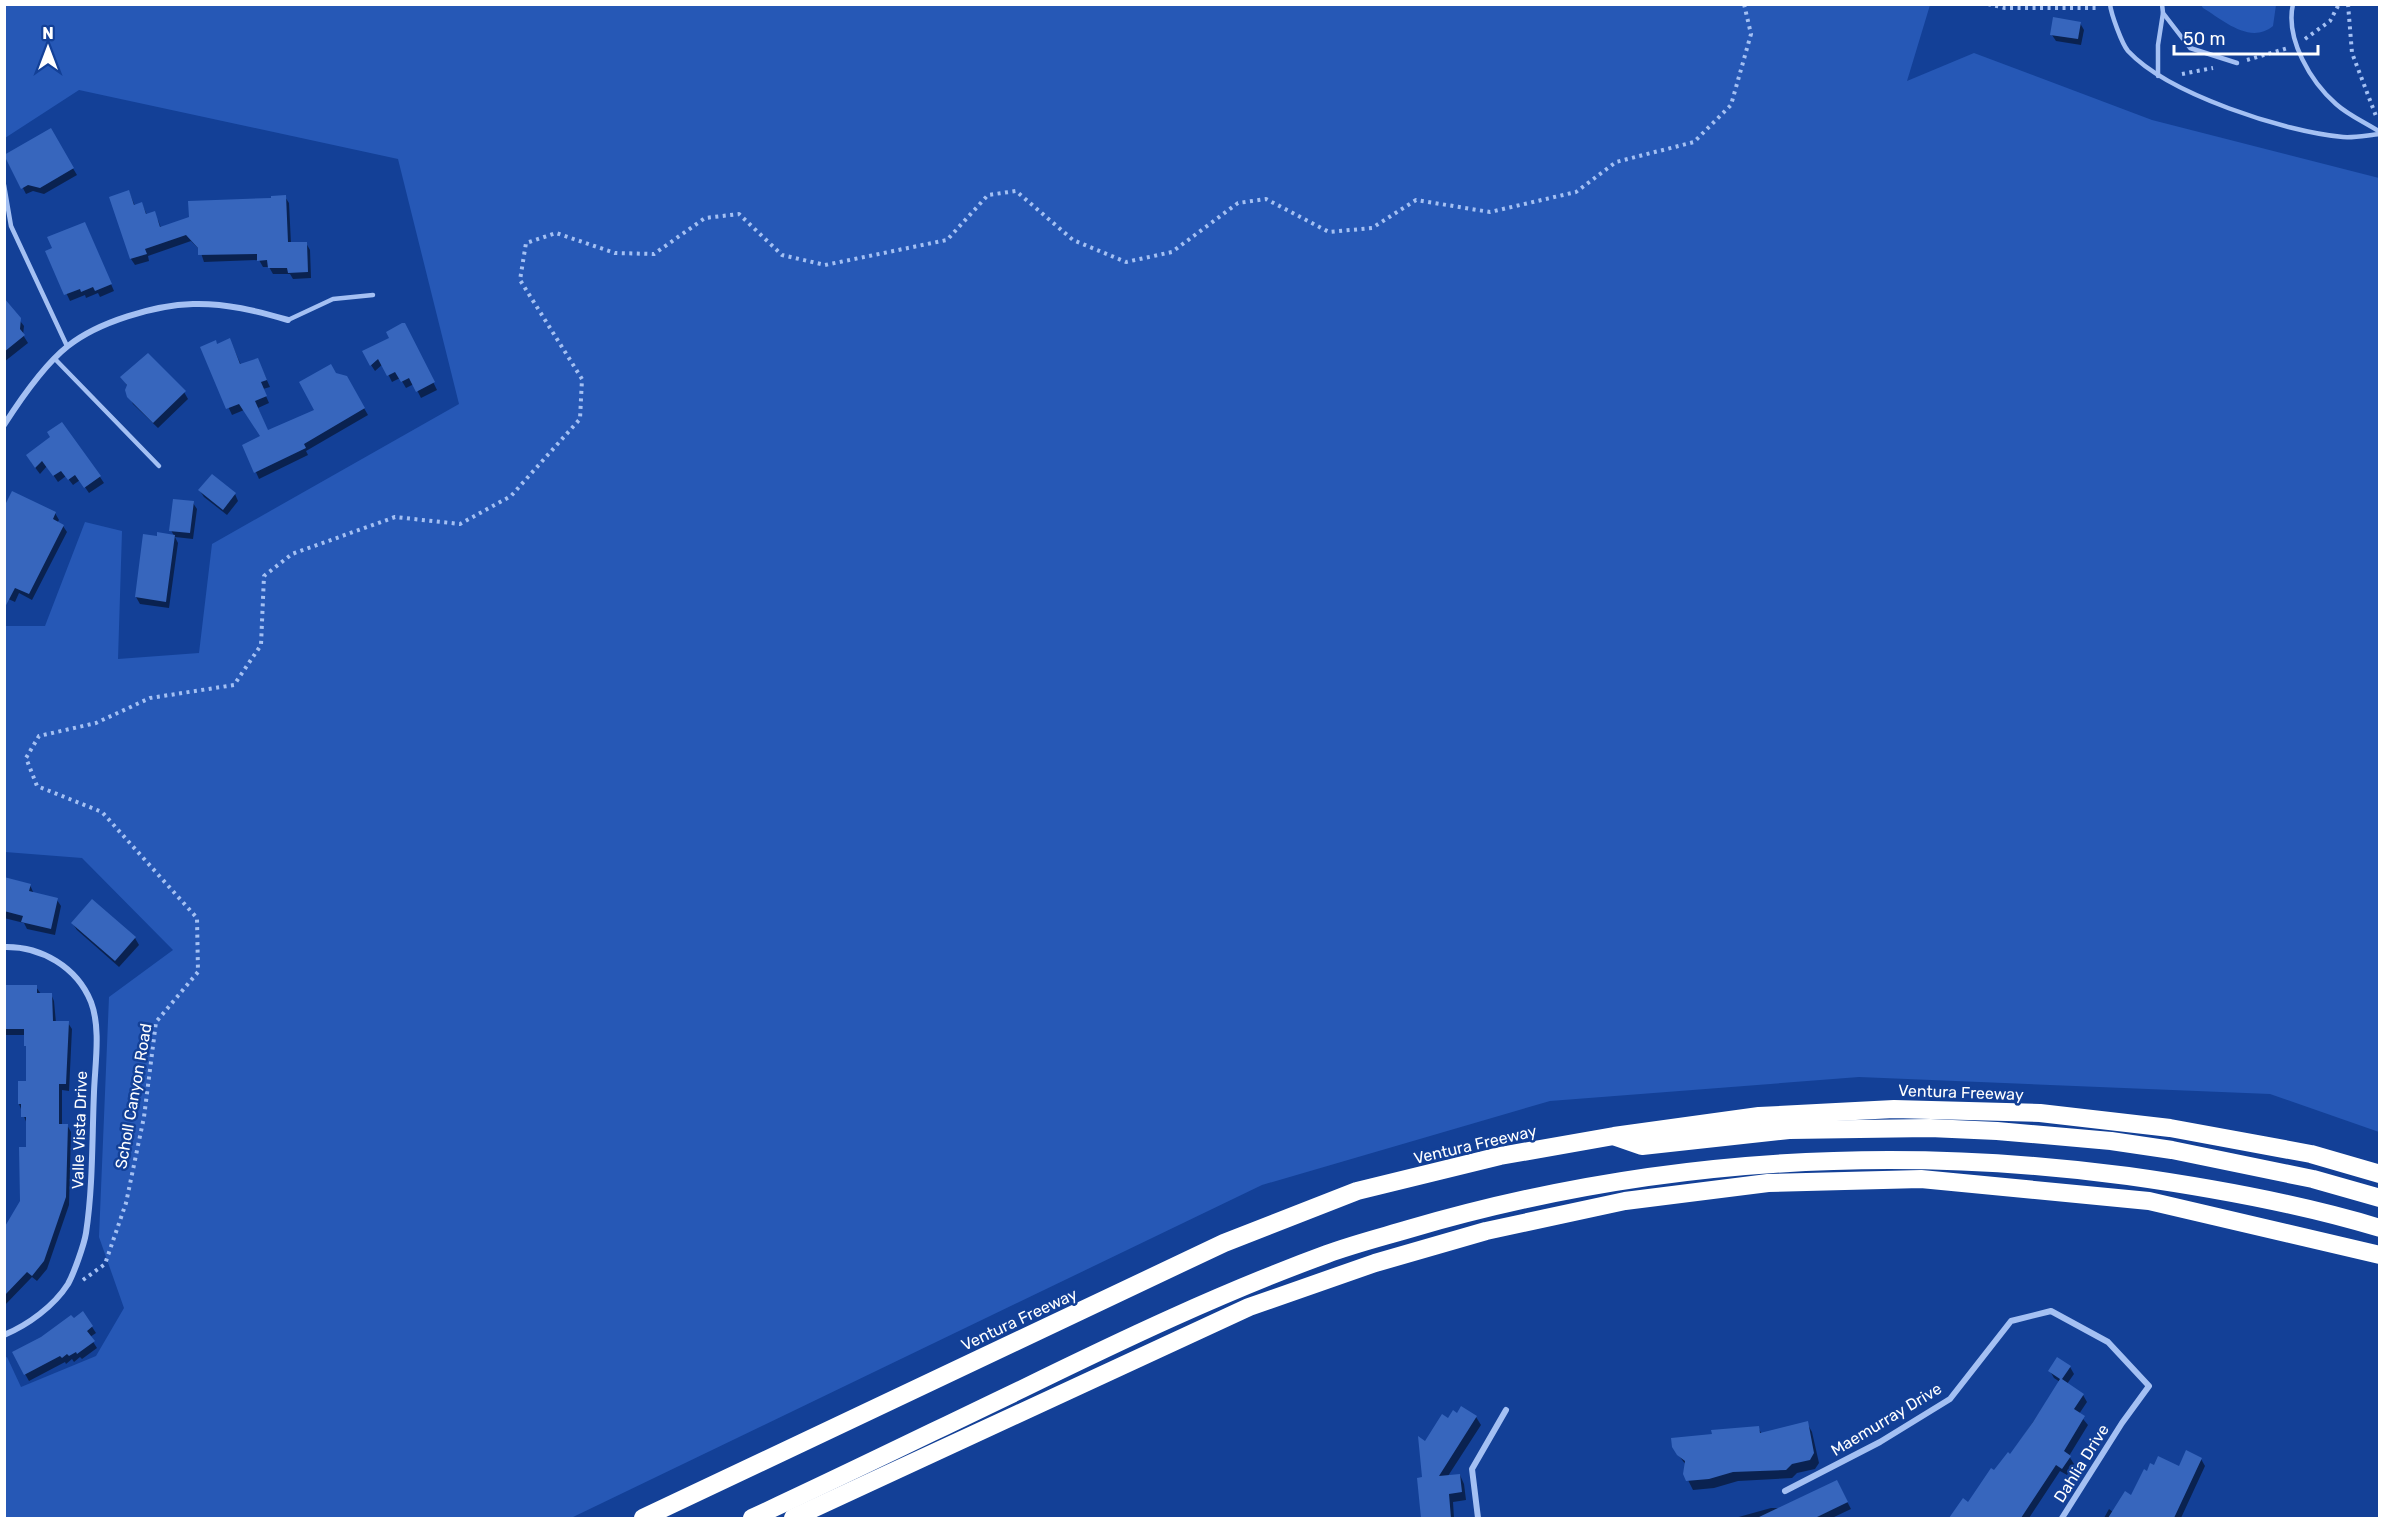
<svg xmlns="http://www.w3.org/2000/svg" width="2384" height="1523" font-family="Rubik,sans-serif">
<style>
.green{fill:#2658b6}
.shadow{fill:#0007}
.building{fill:#3766bd}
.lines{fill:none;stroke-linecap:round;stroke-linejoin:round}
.path{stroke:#a4c0f3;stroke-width:4;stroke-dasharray:3 4.5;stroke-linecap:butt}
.lane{stroke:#a4c0f3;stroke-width:4.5}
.street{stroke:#a4c0f3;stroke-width:6}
.highway{stroke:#fff;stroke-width:18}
.labels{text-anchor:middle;stroke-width:5;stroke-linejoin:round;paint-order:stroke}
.street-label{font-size:16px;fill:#fff;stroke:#134097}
</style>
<rect width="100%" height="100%" fill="#134097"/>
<!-- green -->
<g class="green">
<path d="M 1930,5 L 1907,81 L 1974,53 L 2152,120 L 2379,178 L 2379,1132 L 2270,1094 L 1859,1077 L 1550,1101 L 1262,1185 L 571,1518 L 5,1518 L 5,1358 L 7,1357 L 21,1387 L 96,1356 L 124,1308 L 99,1237 L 109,997 L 173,950 L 82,858 L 5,852 L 5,626 L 45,626 L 85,522 L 122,531 L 118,659 L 199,653 L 212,544 L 459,404 L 398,159 L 79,90 L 5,138 L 5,5 Z"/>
<path d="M 2201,5 L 2276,5 L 2273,26 C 2250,45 2223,20 2203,8 Z"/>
</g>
<!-- shadow -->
<g class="shadow">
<path d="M 2080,23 L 2084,30 L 2081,45 L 2056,41 L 2052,35 Z"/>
<path d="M 50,130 L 77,175 L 44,194 L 33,191 L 26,194 L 6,155 Z"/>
<path d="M 129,192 L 135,206 L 142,204 L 147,215 L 158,220 L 161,228 L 285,197 L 289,203 L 291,244 L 306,243 L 310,250 L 311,278 L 293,279 L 290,274 L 273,274 L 269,267 L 263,267 L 259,260 L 204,262 L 200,250 L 191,241 L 148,256 L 149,261 L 135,265 L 131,259 Z"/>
<path d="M 88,230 L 114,291 L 100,297 L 98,293 L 86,298 L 85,295 L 70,301 L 47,252 Z"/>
<path d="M 4,300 L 24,326 L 23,335 L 28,343 L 4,362 Z"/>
<path d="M 408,331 L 437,390 L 421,398 L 414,384 L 406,388 L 400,378 L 392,382 L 383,364 L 375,371 L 371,365 Z"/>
<path d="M 217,345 L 233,347 L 241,365 L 261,367 L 270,387 L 263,389 L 269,403 L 258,408 L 268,432 L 316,411 L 335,374 L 346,377 L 368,415 L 306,451 L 308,455 L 259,479 L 244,445 L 262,437 L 244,410 L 232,415 L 201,348 Z"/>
<path d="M 122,377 L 184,392 L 188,399 L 158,428 L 133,404 L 129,396 L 128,387 Z"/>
<path d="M 52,438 L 100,477 L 104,483 L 89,493 L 80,480 L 73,485 L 66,476 L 58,482 L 47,466 L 40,474 L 31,462 Z"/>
<path d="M 200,491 L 235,494 L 238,501 L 227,515 L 204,497 Z"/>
<path d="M 193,503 L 197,509 L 193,539 L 175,537 L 178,543 L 169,608 L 140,604 L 136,597 L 158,538 L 174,536 L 171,530 Z"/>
<path d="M 55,513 L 59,520 L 57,523 L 63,526 L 67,532 L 32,600 L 19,593 L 15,602 L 4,597 Z"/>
<path d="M 4,879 L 30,885 L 34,894 L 57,900 L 61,906 L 55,935 L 27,929 L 24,923 L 4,918 Z"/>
<path d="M 73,924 L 135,938 L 139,945 L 119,967 L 77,930 Z"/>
<path d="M 4,987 L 36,987 L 41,994 L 51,994 L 54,1001 L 56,1023 L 68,1023 L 72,1029 L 69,1091 L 62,1090 L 62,1125 L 67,1125 L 71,1132 L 69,1205 L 47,1269 L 37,1281 L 32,1277 L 4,1306 L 4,1231 L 22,1202 L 27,1149 L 27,1124 L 19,1104 L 27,1082 L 26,1035 L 4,1035 Z"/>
<path d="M 83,1313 L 96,1333 L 90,1337 L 97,1348 L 82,1359 L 80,1357 L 74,1362 L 72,1359 L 66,1364 L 65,1362 L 29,1381 L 25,1374 L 73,1320 Z"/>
<path d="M 2070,1367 L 2074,1374 L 2067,1384 L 2083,1395 L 2087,1402 L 2079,1414 L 2088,1425 L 2069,1456 L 2074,1464 L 2067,1475 L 2060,1471 L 2029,1518 L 1954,1518 L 1952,1516 L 1969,1504 L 1994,1472 L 2010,1456 L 2060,1382 L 2054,1378 L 2050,1371 Z"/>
<path d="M 1457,1415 L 1476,1417 L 1481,1425 L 1448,1476 L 1460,1475 L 1464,1484 L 1466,1500 L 1453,1502 L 1454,1518 L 1422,1518 L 1419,1479 L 1423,1479 L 1425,1443 L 1448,1420 Z"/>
<path d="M 1807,1423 L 1812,1432 L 1819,1463 L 1815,1469 L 1797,1473 L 1792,1478 L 1738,1481 L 1714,1488 L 1693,1490 L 1688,1480 L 1686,1465 L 1676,1452 L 1713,1436 L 1758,1428 L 1762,1434 Z"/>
<path d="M 2201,1459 L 2205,1466 L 2181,1518 L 2104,1518 L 2109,1509 L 2113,1512 L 2132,1497 L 2179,1468 Z"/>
<path d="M 1840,1488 L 1851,1509 L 1832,1518 L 1735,1518 L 1771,1508 L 1782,1508 Z"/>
</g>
<!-- building -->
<g class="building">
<path d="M 2053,17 L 2081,22 L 2078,39 L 2050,35 Z"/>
<path d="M 51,128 L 74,168 L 40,188 L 28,185 L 21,189 L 4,155 Z"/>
<path d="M 129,190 L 134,205 L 142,202 L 146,214 L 155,211 L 160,227 L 189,217 L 188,201 L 271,198 L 271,196 L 286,195 L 288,242 L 307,242 L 308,272 L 288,273 L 287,268 L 268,268 L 267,260 L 257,261 L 257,254 L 198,255 L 198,248 L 186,235 L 145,249 L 147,254 L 130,259 L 109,197 Z"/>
<path d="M 85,222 L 112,284 L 95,291 L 93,287 L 81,292 L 80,289 L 64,295 L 45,251 L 52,248 L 47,237 Z"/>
<path d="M 4,298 L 21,318 L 20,329 L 25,335 L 4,352 Z"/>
<path d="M 402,323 L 405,323 L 435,382 L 416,392 L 409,378 L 401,382 L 395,372 L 387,376 L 378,359 L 370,366 L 362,351 L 389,338 L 386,332 Z"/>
<path d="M 230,338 L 240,364 L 258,358 L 267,380 L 261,382 L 267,396 L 255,401 L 268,430 L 314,410 L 299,382 L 331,364 L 336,373 L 347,376 L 365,408 L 304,444 L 306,448 L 254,473 L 242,445 L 260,436 L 239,404 L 226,409 L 200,347 L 216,340 L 217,344 Z"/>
<path d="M 148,353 L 186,391 L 153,423 L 127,397 L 125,390 L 127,385 L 120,377 Z"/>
<path d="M 62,422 L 101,476 L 84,488 L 75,475 L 68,480 L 61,471 L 53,476 L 42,461 L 35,468 L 26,455 L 50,437 L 47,432 Z"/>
<path d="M 212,474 L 236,493 L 223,510 L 198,490 Z"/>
<path d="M 12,491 L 56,512 L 53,519 L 64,525 L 29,594 L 15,588 L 4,609 L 4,507 Z"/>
<path d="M 173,499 L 194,501 L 190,533 L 169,531 Z"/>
<path d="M 157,532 L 175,535 L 166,602 L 135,597 L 143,534 L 157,536 Z"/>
<path d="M 4,877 L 31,884 L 29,891 L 58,898 L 51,929 L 21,922 L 23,916 L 4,911 Z"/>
<path d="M 92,899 L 136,937 L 115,961 L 71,923 Z"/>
<path d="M 4,985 L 37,985 L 37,993 L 52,993 L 53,1021 L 69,1021 L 66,1084 L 59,1084 L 59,1124 L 68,1124 L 66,1197 L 44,1261 L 32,1276 L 27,1272 L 4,1296 L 4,1228 L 20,1201 L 19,1147 L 26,1147 L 26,1117 L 21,1117 L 21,1104 L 18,1104 L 18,1081 L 26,1081 L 26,1046 L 24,1046 L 24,1029 L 4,1029 Z"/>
<path d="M 83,1311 L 93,1326 L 87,1331 L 95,1341 L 77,1354 L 76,1352 L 69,1356 L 67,1354 L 62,1358 L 60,1356 L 24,1375 L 12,1352 L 41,1337 L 71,1315 L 74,1318 Z"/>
<path d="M 2057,1357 L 2071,1366 L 2062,1379 L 2084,1394 L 2074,1409 L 2085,1416 L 2064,1451 L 2071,1456 L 2062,1469 L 2056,1465 L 2021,1518 L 1949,1518 L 1963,1498 L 1968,1502 L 1991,1468 L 1994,1470 L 2008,1452 L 2010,1454 L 2033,1422 L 2060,1379 L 2048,1371 Z"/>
<path d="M 1461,1406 L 1477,1416 L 1439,1476 L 1460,1474 L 1462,1492 L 1449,1494 L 1451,1518 L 1421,1518 L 1417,1478 L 1422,1477 L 1418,1436 L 1425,1441 L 1442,1414 L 1448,1418 L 1453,1410 L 1457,1413 Z"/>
<path d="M 1808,1421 L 1814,1453 L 1810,1460 L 1792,1464 L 1786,1470 L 1733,1472 L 1709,1479 L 1686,1481 L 1683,1474 L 1685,1461 L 1677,1455 L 1672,1447 L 1671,1438 L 1712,1434 L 1711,1430 L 1759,1426 L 1760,1433 Z"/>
<path d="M 2186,1450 L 2202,1458 L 2174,1518 L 2108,1518 L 2125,1491 L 2131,1495 L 2144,1469 L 2147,1471 L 2150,1463 L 2154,1465 L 2158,1456 L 2179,1466 Z"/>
<path d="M 1837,1480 L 1848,1502 L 1815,1518 L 1757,1518 Z"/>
</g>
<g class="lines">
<!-- path -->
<g class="path">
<path d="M 1988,4 L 2005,8 L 2100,8"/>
<path d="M 2348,4 L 2352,53 L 2376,116"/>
<path d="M 2305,39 L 2330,21 L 2339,4"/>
<path d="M 2247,60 L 2288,48"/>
<path d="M 2182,74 L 2213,68"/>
<path d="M 83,1280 L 105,1264 L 126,1203 L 144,1117 L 156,1022 L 198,972 L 197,918 L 102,812 L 37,786 L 26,758 L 39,736 L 96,723 L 150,698 L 234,685 L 261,645 L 264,576 L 292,554 L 395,517 L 460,524 L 511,496 L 580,419 L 582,379 L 520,280 L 526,243 L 556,233 L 615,253 L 654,254 L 705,218 L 739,214 L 782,255 L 825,265 L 947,240 L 988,195 L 1016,191 L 1073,240 L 1126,262 L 1172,252 L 1238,203 L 1266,199 L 1329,232 L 1372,228 L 1416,200 L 1490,212 L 1576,192 L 1616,162 L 1694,142 L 1731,105 L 1751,34 L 1744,4"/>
</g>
<!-- lane -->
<g class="lane">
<path d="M 2110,4 C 2111,14 2122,44 2128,51 C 2168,94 2285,132 2343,137 C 2355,138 2368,135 2380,134"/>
<path d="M 2162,4 L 2163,13 L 2190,48 L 2237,63"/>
<path d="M 2293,4 C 2285,39 2311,82 2336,104 C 2348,115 2366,123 2380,132"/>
<path d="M 2158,76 L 2158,45 L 2163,13"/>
<path d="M 4,185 L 11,226 L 67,346"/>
<path d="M 288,320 L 333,299 L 373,295"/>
<path d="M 55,359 L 159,466"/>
</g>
<!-- street -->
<g class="street">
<path d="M 4,425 C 20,400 45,364 68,346 C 98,322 155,305 193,304 C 226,303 257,311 288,320"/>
<path d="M 4,947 C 41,946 77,967 91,1002 C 101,1028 95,1064 94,1092 C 92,1139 93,1187 86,1233 C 84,1245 74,1273 68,1284 C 54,1306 28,1325 4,1335"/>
<path d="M 1785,1491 L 1880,1442 L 1950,1399 L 2011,1321 L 2051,1311 L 2108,1342 L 2149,1386 L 2122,1423 L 2062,1518"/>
<path d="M 1478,1518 L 1472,1469 L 1506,1410"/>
</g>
<!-- highway -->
<g class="highway">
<path d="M 1616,1137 L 1642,1146 L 1789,1130 L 1930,1128 L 1997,1131 L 2111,1141 L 2172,1150 L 2313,1179 L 2380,1198"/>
<path d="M 643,1518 L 1224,1243 L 1357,1191 L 1500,1156 L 1614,1136 L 1759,1116 L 1894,1109 L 2040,1113 L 2170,1128 L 2311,1154 L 2380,1174"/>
<path d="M 752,1518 C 843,1476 932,1432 1022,1389 C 1122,1340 1223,1292 1327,1254 C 1354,1244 1382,1237 1409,1229 C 1644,1160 1886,1144 2128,1176 C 2213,1188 2298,1203 2380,1228"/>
<path d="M 793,1518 L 1249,1307 L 1375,1263 L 1486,1231 L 1625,1201 L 1768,1183 L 1921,1179 L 2149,1201 L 2380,1255"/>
</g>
</g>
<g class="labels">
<!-- street labels -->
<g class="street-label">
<text transform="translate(1961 1092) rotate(2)" y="6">Ventura Freeway</text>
<text transform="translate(133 1096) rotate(-80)" y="6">Scholl Canyon Road</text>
<text transform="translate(79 1130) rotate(-88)" y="6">Valle Vista Drive</text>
<text transform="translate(1475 1144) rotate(-13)" y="6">Ventura Freeway</text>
<text transform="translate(1019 1319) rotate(-25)" y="6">Ventura Freeway</text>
<text transform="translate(1886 1419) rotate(-31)" y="6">Maemurray Drive</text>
<text transform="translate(2081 1463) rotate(-58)" y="6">Dahlia Drive</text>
</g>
</g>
<!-- border -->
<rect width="2384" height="1523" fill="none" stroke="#ffffff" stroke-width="12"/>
<!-- north arrow -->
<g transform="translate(48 48)" stroke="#134097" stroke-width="4.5" paint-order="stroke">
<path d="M0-4.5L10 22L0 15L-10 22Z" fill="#ffffff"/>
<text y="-9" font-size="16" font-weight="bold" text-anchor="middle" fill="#ffffff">N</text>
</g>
<!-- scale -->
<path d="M2174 45v9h144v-9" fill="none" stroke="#ffffff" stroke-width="3"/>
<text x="2183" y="45" font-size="18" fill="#ffffff" stroke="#134097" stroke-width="4.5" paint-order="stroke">50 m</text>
</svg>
